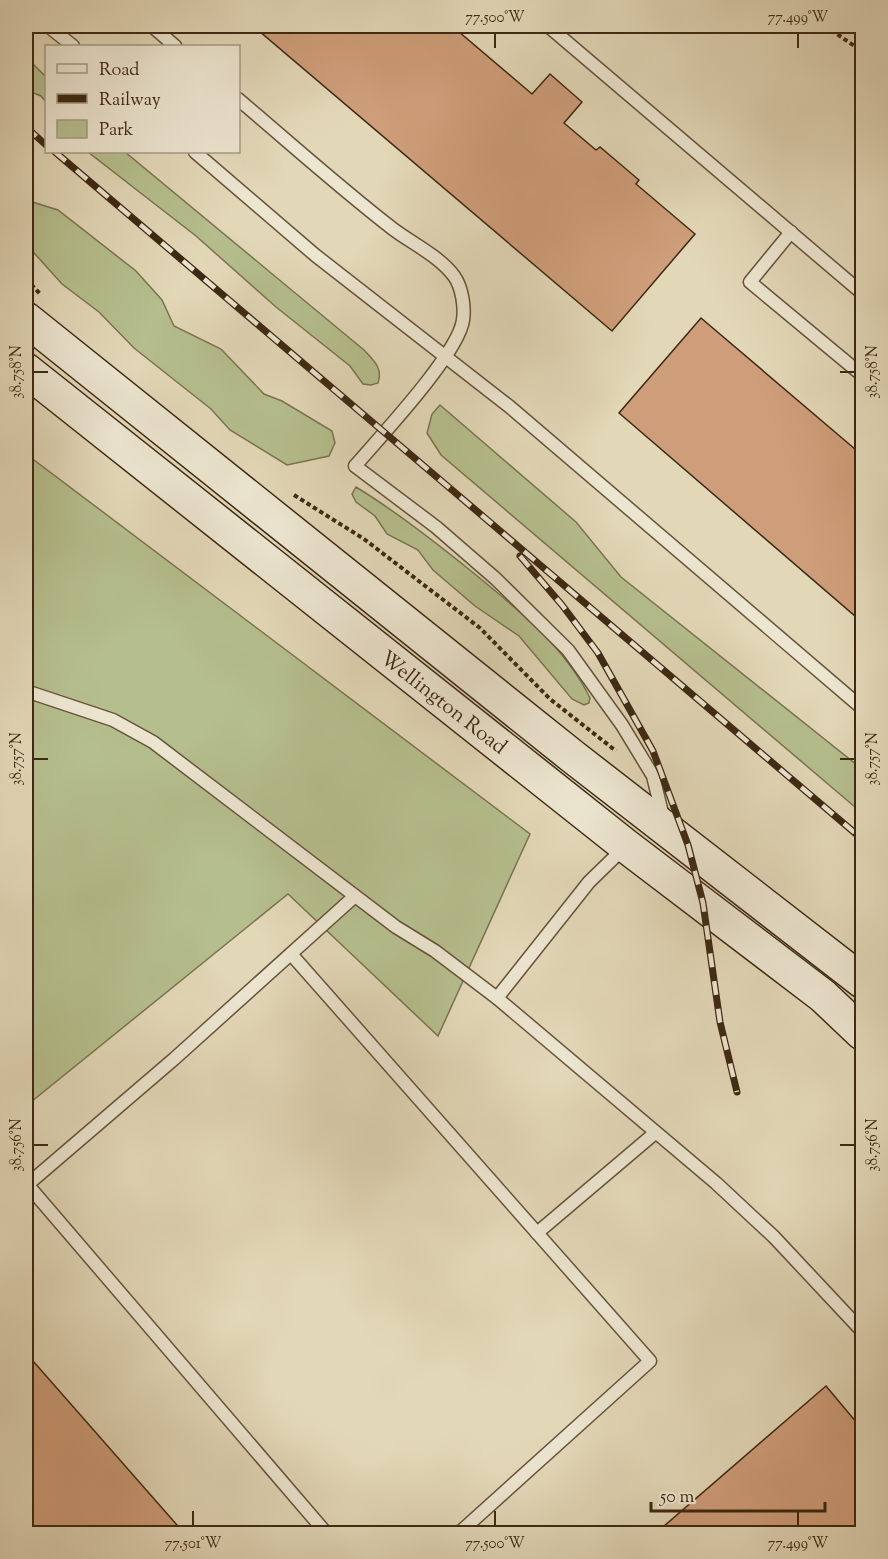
<svg xmlns="http://www.w3.org/2000/svg" width="888" height="1559" font-family="'Sorts Mill Goudy',serif">
<style>
.green{fill:#b5be8d;stroke:#797450;stroke-width:1.5}
.building{fill:#ce9d79;stroke:#3d2912;stroke-width:1.5}
.lines{fill:none;stroke-linecap:round;stroke-linejoin:round}
.lane-casing{stroke:#66543b;stroke-width:15}
.secondary-casing{stroke:#3d2912;stroke-width:36}
.path{stroke:#3d2912;stroke-width:4;stroke-dasharray:4.5 3;stroke-linecap:butt}
.lane{stroke:#ece5d0;stroke-width:12}
.secondary{stroke:#ece5d0;stroke-width:33}
.rail-casing{stroke:#3d2912;stroke-width:7}
.rail{stroke:#ece5d0;stroke-width:4.5;stroke-dasharray:14;stroke-linecap:butt}
.ticks{fill:none;stroke:#3d2912;stroke-width:2}
.labels{text-anchor:middle;stroke-width:4.5;stroke-linejoin:round;paint-order:stroke}
.street-label{font-size:21px;fill:#3d2912;stroke:#ece5d0}
.neatline{fill:none;stroke:#3d2912;stroke-width:2}
.ticks-label{font-size:15px;text-anchor:middle;fill:#3d2912}
</style>
<rect width="100%" height="100%" fill="#e2d7b7"/>
<filter id="stains"><feTurbulence type="fractalNoise" baseFrequency=".00333" numOctaves="4"/><feColorMatrix values="0 0 0 0 .2 0 0 0 0 .09 0 0 0 0 .02 0 0 0 .5 -.17"/></filter>
<radialGradient id="worn" r=".72"><stop offset=".6" stop-color="#630" stop-opacity="0"/><stop offset="1" stop-color="#630" stop-opacity=".3"/></radialGradient>
<!-- green -->
<g class="green">
<path d="M 26,57 L 46,77 L 46,102 L 41,96 L 26,90 Z"/>
<path d="M 88,152 L 125,152 L 364,350 C 374,361 383,368 378,383 L 371,385 L 363,384 L 350,366 L 276,307 L 196,236 Z"/>
<path d="M 26,200 L 58,210 L 136,271 L 162,300 L 174,326 L 221,349 L 264,394 L 282,401 L 332,431 L 335,443 L 329,456 L 287,465 L 230,430 L 211,409 L 134,348 L 99,312 L 62,284 L 26,244 Z"/>
<path d="M 440,405 L 576,522 L 621,577 L 862,769 L 862,813 L 441,455 L 427,433 L 432,414 Z"/>
<path d="M 26,454 L 530,834 L 438,1036 L 288,894 L 26,1106 Z"/>
<path d="M 356,487 C 397,512 434,541 471,571 C 515,607 564,645 590,698 L 589,703 L 584,705 L 572,699 L 519,636 L 475,606 L 433,570 L 418,550 L 387,534 L 375,516 L 356,502 L 352,494 Z"/>
</g>
<!-- building -->
<g class="building">
<path d="M 253,26 L 452,26 L 532,94 L 550,74 L 582,102 L 564,123 L 596,150 L 600,147 L 639,180 L 636,184 L 695,234 L 612,331 Z"/>
<path d="M 701,318 L 862,455 L 862,622 L 619,413 Z"/>
<path d="M 26,1353 L 184,1533 L 26,1533 Z"/>
<path d="M 826,1386 L 862,1429 L 862,1533 L 656,1533 Z"/>
</g>
<g class="lines">
<!-- lane casing -->
<g class="lane-casing">
<g id="lane">
<path d="M 48,26 L 73,46"/>
<path d="M 152,26 L 175,46"/>
<path d="M 548,26 L 862,293"/>
<path d="M 238,99 C 290,143 340,188 393,229 C 413,244 439,256 454,276 C 462,287 465,307 463,320 C 459,353 379,438 355,466 L 436,527 L 496,579 L 568,650 L 622,725 L 653,776 L 663,817"/>
<path d="M 195,152 L 315,255 L 510,407 L 862,708"/>
<path d="M 791,232 L 750,282 L 862,375"/>
<path d="M 26,691 L 113,720 L 153,742 L 396,927 L 435,951 L 497,998 L 716,1183 L 774,1237 L 862,1331"/>
<path d="M 291,954 L 650,1361 L 458,1534"/>
<path d="M 497,998 L 589,882 L 625,847"/>
<path d="M 26,1183 L 327,1534"/>
<path d="M 27,1185 L 174,1059 L 355,896"/>
<path d="M 537,1233 L 655,1133"/>
</g>
</g>
<!-- secondary casing -->
<g class="secondary-casing">
<g id="secondary">
<path d="M 26,319 L 572,756 L 862,981"/>
<path d="M 26,370 L 626,846 L 823,996 L 862,1033"/>
</g>
</g>
<!-- path -->
<g class="path">
<path d="M 825,26 L 862,51"/>
<path d="M 26,279 L 41,295"/>
<path d="M 294,495 L 364,539 L 480,628 L 550,699 L 616,751"/>
</g>
<!-- lane -->
<use href="#lane" class="lane"/>
<!-- secondary -->
<use href="#secondary" class="secondary"/>
<!-- rail casing -->
<g class="rail-casing">
<g id="rail">
<path d="M 26,127 L 46,145"/>
<path d="M 55,152 L 862,839"/>
<path d="M 520,556 L 562,605 L 598,653 L 653,751 L 688,845 L 703,903 L 720,1022 L 737,1092"/>
</g>
</g>
<!-- rail -->
<use href="#rail" class="rail"/>
</g>
<!-- ticks -->
<path class="ticks" d="M 495,33 L 495,48M 798,33 L 798,48M 33,372 L 48,372M 840,372 L 855,372M 33,759 L 48,759M 840,759 L 855,759M 33,1145 L 48,1145M 840,1145 L 855,1145M 193,1511 L 193,1526M 495,1511 L 495,1526M 798,1511 L 798,1526"/>
<g class="labels">
<!-- street labels -->
<g class="street-label">
<text transform="translate(444 702) rotate(38)" y="7">Wellington Road</text>
</g>
</g>
<!-- margin -->
<rect width="888" height="1559" fill="none" stroke="#e2d7b7" stroke-width="66"/>
<!-- legend -->
<rect x="45" y="45" width="195" height="108" fill="#ece5d0" stroke="#a69a84" stroke-width="1.5"/>
<rect x="57" y="64" width="30" height="9" fill="#ece5d0" stroke="#a69a84" stroke-width="1.5"/>
<text x="99" y="75" font-size="18" fill="#3d2912">Road</text>
<rect x="57" y="94" width="30" height="9" fill="#3d2912" stroke="#a69a84" stroke-width="1.5"/>
<text x="99" y="105" font-size="18" fill="#3d2912">Railway</text>
<rect x="57" y="120" width="30" height="18" fill="#b5be8d" stroke="#a69a84" stroke-width="1.5"/>
<text x="99" y="135" font-size="18" fill="#3d2912">Park</text>
<!-- scale -->
<path d="M651 1502v9h174v-9" fill="none" stroke="#3d2912" stroke-width="3"/>
<text x="660" y="1502" font-size="18" fill="#3d2912" stroke="#ece5d0" stroke-width="4.5" paint-order="stroke">50 m</text>
<rect x="33" y="33" width="822" height="1493" class="neatline"/>
<g class="ticks-label">
<text x="495" y="22">77.500°W</text>
<text x="798" y="22">77.499°W</text>
<text transform="translate(16 372) rotate(-90)" y="5">38.758°N</text>
<text transform="translate(872 372) rotate(-90)" y="5">38.758°N</text>
<text transform="translate(16 759) rotate(-90)" y="5">38.757°N</text>
<text transform="translate(872 759) rotate(-90)" y="5">38.757°N</text>
<text transform="translate(16 1145) rotate(-90)" y="5">38.756°N</text>
<text transform="translate(872 1145) rotate(-90)" y="5">38.756°N</text>
<text x="193" y="1548">77.501°W</text>
<text x="495" y="1548">77.500°W</text>
<text x="798" y="1548">77.499°W</text>
</g>
<rect width="100%" height="100%" filter="url(#stains)"/>
<rect width="100%" height="100%" fill="url(#worn)"/>
</svg>
